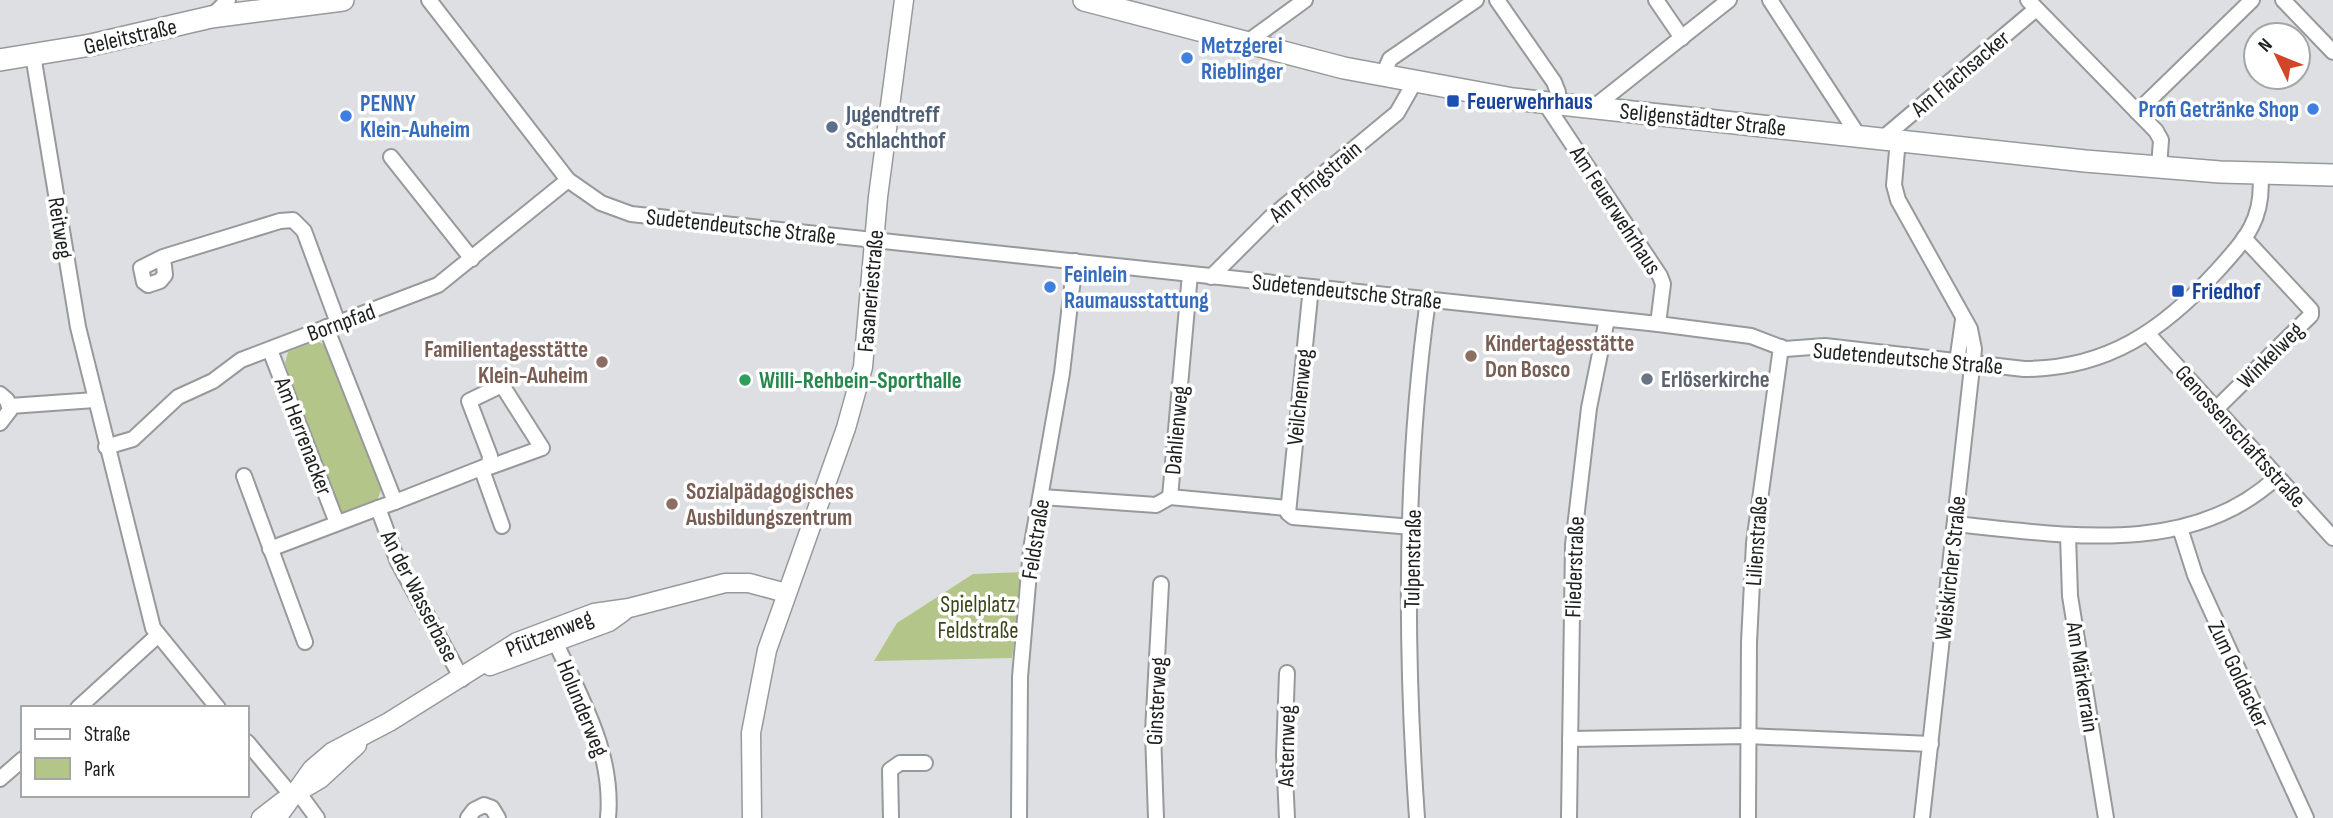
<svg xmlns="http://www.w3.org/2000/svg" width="2333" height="818" font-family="'Sofia Sans Condensed',sans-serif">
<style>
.green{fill:#b4c589}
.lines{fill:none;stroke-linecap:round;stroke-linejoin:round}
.minor-casing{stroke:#97999b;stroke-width:18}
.tertiary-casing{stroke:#97999b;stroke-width:21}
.secondary-casing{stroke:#97999b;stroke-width:24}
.minor{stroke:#fff;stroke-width:14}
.tertiary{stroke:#fff;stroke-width:18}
.secondary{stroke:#fff;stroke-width:21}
.shop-dot{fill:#3f7fe0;stroke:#fff;stroke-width:2.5}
.transit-dot{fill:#1a4fb4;stroke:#fff;stroke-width:2.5}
.service-dot{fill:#5c6f8a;stroke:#fff;stroke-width:2.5}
.education-dot{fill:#8d6e63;stroke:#fff;stroke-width:2.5}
.worship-dot{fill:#6b7280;stroke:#fff;stroke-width:2.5}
.leisure-dot{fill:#2e9e5b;stroke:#fff;stroke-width:2.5}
.labels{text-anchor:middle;stroke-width:7;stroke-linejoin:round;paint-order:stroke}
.street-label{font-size:23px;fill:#1e1f20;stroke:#fff}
.shop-label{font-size:23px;font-weight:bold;fill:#366cbe;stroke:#fff;text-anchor:start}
.transit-label{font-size:23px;font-weight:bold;fill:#164399;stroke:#fff;text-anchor:start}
.service-label{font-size:23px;font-weight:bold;fill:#4e5e75;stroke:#fff;text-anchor:start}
.education-label{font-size:23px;font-weight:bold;fill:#785e54;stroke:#fff;text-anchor:start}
.worship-label{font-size:23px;font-weight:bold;fill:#5b616d;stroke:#fff;text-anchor:start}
.leisure-label{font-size:23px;font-weight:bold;fill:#27864d;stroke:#fff;text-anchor:start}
.park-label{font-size:23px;fill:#3a4518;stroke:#fff}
</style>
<rect width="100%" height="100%" fill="#dddfe2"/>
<!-- green -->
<g class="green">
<path d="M 317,341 L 327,346 L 381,490 L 377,501 L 349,512 L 342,512 L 337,506 L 285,363 L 288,352 Z"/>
<path d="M 1023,572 L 1012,658 L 874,661 L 897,623 L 973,574 Z"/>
</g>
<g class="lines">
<!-- minor casing -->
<g class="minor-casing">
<g id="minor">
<path d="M 429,0 L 568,180 L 601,203 L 631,214 L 1658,324 L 1751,336 L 1785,349 L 1825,346 L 2024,369 C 2107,369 2163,330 2217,271 C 2246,239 2265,218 2260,173"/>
<path d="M 1497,0 L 1554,82 L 1558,92 L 1558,104"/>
<path d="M 1656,0 L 1682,38"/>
<path d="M 1770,0 L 1858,135"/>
<path d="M 2028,0 L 2156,131 L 2161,140 L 2159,167"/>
<path d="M 2283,0 L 2333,52"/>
<path d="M 211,17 L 228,0"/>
<path d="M 1246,43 L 1305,0"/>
<path d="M 33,55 L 78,327 L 153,628 L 218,708"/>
<path d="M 1382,77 L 1390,59 L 1476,0"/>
<path d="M 1545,103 L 1660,276 L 1663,284 L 1658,324"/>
<path d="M 1594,107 L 1729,0"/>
<path d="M 2137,112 L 2252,0"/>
<path d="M 1883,138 L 2036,9"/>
<path d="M 1898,139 L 1894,185 L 1898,200 L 1970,329 L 1974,349 L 1922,818"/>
<path d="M 391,157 L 472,259"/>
<path d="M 163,257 L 165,275 L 160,281 L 148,285 L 144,282 L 141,268 L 163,257 L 280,221 L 293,220 L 304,231 L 338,323"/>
<path d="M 1211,277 L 1270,218 L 1397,113 L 1414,83"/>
<path d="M 1311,287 L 1288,513 L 1293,517 L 1412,527"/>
<path d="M 326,327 L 395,502 L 378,508 L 398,562 L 462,679"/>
<path d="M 2148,334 L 2333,538"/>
<path d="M 270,350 L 337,523"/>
<path d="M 1957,362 L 1963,320"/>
<path d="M 0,394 L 7,400 L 10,410 L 0,423"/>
<path d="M 10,406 L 95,400"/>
<path d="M 2216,409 L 2311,315 L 2311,310 L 2244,238"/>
<path d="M 106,447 L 133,439 L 178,397 L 213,381 L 241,360 L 438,285 L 568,180"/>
<path d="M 482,470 L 502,526"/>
<path d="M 244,476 L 305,642"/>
<path d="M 1042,497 L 1156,505 L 1170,497"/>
<path d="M 1170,497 L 1190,274"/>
<path d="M 1170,497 L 1287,508"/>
<path d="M 395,502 L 489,465 L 490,456 L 469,401 L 502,385 L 542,448 L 484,469"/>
<path d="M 1955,524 C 2064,535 2190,558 2277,477"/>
<path d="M 2180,528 L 2195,575 L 2306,818"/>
<path d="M 2068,535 L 2070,596 L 2106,818"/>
<path d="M 270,549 L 378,508"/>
<path d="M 555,641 C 581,699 614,753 608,818"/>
<path d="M 78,708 L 157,636"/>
<path d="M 1570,739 L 1747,736 L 1931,744"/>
<path d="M 247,742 L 293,797"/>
<path d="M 0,779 L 23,759"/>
<path d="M 298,792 L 317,818"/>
<path d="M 468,818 L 474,810 L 484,805 L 492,808 L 498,818"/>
<path d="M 891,818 L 890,770 L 900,763 L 925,763"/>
<path d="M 1019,818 L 1020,677 L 1031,549 L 1062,373 L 1075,261"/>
<path d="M 1156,818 L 1153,732 L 1161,584"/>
<path d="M 1287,818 L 1284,755 L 1287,673"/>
<path d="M 1417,818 C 1405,647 1404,470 1428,300"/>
<path d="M 1569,818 L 1573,545 L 1589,408 L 1607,319"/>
<path d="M 1748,818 L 1749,642 L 1754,543 L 1781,347"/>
</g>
</g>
<!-- tertiary casing -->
<g class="tertiary-casing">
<g id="tertiary">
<path d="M 490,666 L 609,622 L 623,612"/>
<path d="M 298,792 L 320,779 L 357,745"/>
<path d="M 261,818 L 283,801"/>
<path d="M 277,818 L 312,769 L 332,752 L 389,722 L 517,642 L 594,613 L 629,608 L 725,583 L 749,583 L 786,593"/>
<path d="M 752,818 L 751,733 L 767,650 L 846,428 L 863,367 L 878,197 L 904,0"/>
</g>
</g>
<!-- secondary casing -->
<g class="secondary-casing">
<g id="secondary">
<path d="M 1084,0 L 1344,68 L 1513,99 L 2085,161 L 2220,172 L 2333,175"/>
<path d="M 0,60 L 91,45 L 211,17 L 343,0"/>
</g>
</g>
<!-- minor -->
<use href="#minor" class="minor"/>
<!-- tertiary -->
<use href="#tertiary" class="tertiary"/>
<!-- secondary -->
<use href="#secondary" class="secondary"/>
</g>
<!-- markers -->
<g class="shop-dot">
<circle cx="1187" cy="58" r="7"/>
<circle cx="2313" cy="109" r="7"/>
<circle cx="346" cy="116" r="7"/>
<circle cx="1050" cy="287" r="7"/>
</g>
<g class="transit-dot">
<rect x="1446" y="94" width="14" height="14" rx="3.5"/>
<rect x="2171" y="284" width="14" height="14" rx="3.5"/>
</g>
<circle class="service-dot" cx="832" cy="127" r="7"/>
<g class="education-dot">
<circle cx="1471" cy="356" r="7"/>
<circle cx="602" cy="362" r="7"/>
<circle cx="672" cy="504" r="7"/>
</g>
<circle class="worship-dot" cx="1647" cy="379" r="7"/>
<circle class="leisure-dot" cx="745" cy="380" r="7"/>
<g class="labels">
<!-- street labels -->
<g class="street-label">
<text transform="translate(130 36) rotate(-13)" y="8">Geleitstraße</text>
<text transform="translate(1960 73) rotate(-40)" y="8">Am Flachsacker</text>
<text transform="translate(1703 119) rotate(6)" y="8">Seligenstädter Straße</text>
<text transform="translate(1315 181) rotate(-40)" y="8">Am Pfingstrain</text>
<text transform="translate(1616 210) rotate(57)" y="8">Am Feuerwehrhaus</text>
<text transform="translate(741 226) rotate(6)" y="8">Sudetendeutsche Straße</text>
<text transform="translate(61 228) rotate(81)" y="8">Reitweg</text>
<text transform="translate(870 291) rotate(-85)" y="8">Fasaneriestraße</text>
<text transform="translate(1347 291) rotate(6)" y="8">Sudetendeutsche Straße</text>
<text transform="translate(341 322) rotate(-20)" y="8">Bornpfad</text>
<text transform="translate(2270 355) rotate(-45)" y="8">Winkelweg</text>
<text transform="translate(1908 358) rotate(5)" y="8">Sudetendeutsche Straße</text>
<text transform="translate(1299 397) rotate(-84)" y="8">Veilchenweg</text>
<text transform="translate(1176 430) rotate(-85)" y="8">Dahlienweg</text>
<text transform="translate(304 436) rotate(69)" y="8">Am Herrenacker</text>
<text transform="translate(2241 436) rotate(48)" y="8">Genossenschaftsstraße</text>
<text transform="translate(1035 539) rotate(-81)" y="8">Feldstraße</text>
<text transform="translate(1756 541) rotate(-86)" y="8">Lilienstraße</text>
<text transform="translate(1412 559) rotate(-89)" y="8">Tulpenstraße</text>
<text transform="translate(1574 567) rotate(-88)" y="8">Fliederstraße</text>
<text transform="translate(1950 568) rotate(-84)" y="8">Weiskircher Straße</text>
<text transform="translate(420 596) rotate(63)" y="8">An der Wasserbase</text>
<text transform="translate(549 633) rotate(-22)" y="8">Pfützenweg</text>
<text transform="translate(2239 674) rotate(65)" y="8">Zum Goldacker</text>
<text transform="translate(2083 677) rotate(81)" y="8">Am Märkerrain</text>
<text transform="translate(1156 701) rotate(-87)" y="8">Ginsterweg</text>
<text transform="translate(583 708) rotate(68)" y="8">Holunderweg</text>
<text transform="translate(1286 746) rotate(-89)" y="8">Asternweg</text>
</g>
<!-- shop labels -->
<g class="shop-label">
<text x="1201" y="53">Metzgerei<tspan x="1201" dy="26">Rieblinger</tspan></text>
<text x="360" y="111">PENNY<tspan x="360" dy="26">Klein-Auheim</tspan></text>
<text x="2299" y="117" text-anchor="end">Profi Getränke Shop</text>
<text x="1064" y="282">Feinlein<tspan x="1064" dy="26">Raumausstattung</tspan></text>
</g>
<!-- transit labels -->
<g class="transit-label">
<text x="1467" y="109">Feuerwehrhaus</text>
<text x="2192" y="299">Friedhof</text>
</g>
<!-- service labels -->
<g class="service-label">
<text x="846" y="122">Jugendtreff<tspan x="846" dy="26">Schlachthof</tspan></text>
</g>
<!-- education labels -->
<g class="education-label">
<text x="1485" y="351">Kindertagesstätte<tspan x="1485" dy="26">Don Bosco</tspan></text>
<text x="588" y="357" text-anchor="end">Familientagesstätte<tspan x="588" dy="26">Klein-Auheim</tspan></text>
<text x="686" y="499">Sozialpädagogisches<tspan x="686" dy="26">Ausbildungszentrum</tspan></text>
</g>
<!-- worship labels -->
<g class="worship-label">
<text x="1661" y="387">Erlöserkirche</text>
</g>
<!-- leisure labels -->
<g class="leisure-label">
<text x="759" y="388">Willi-Rehbein-Sporthalle</text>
</g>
<!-- park labels -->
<g class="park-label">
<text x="978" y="612">Spielplatz<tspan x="978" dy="26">Feldstraße</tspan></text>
</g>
</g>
<!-- legend -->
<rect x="21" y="706" width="228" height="91" fill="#ffffff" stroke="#a5a5a6" stroke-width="2"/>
<rect x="35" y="729" width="35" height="10" fill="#ffffff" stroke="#a5a5a6" stroke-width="2"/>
<text x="84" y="741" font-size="21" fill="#1e1f20">Straße</text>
<rect x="35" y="758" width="35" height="21" fill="#b4c589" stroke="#a5a5a6" stroke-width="2"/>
<text x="84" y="776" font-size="21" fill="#1e1f20">Park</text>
<!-- north arrow -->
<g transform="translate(2277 56) rotate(313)"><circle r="33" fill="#ffffff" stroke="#a5a5a6" stroke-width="2"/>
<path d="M0-5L12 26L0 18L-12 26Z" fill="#d14626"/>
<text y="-10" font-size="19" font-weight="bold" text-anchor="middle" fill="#1e1f20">N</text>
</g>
</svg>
